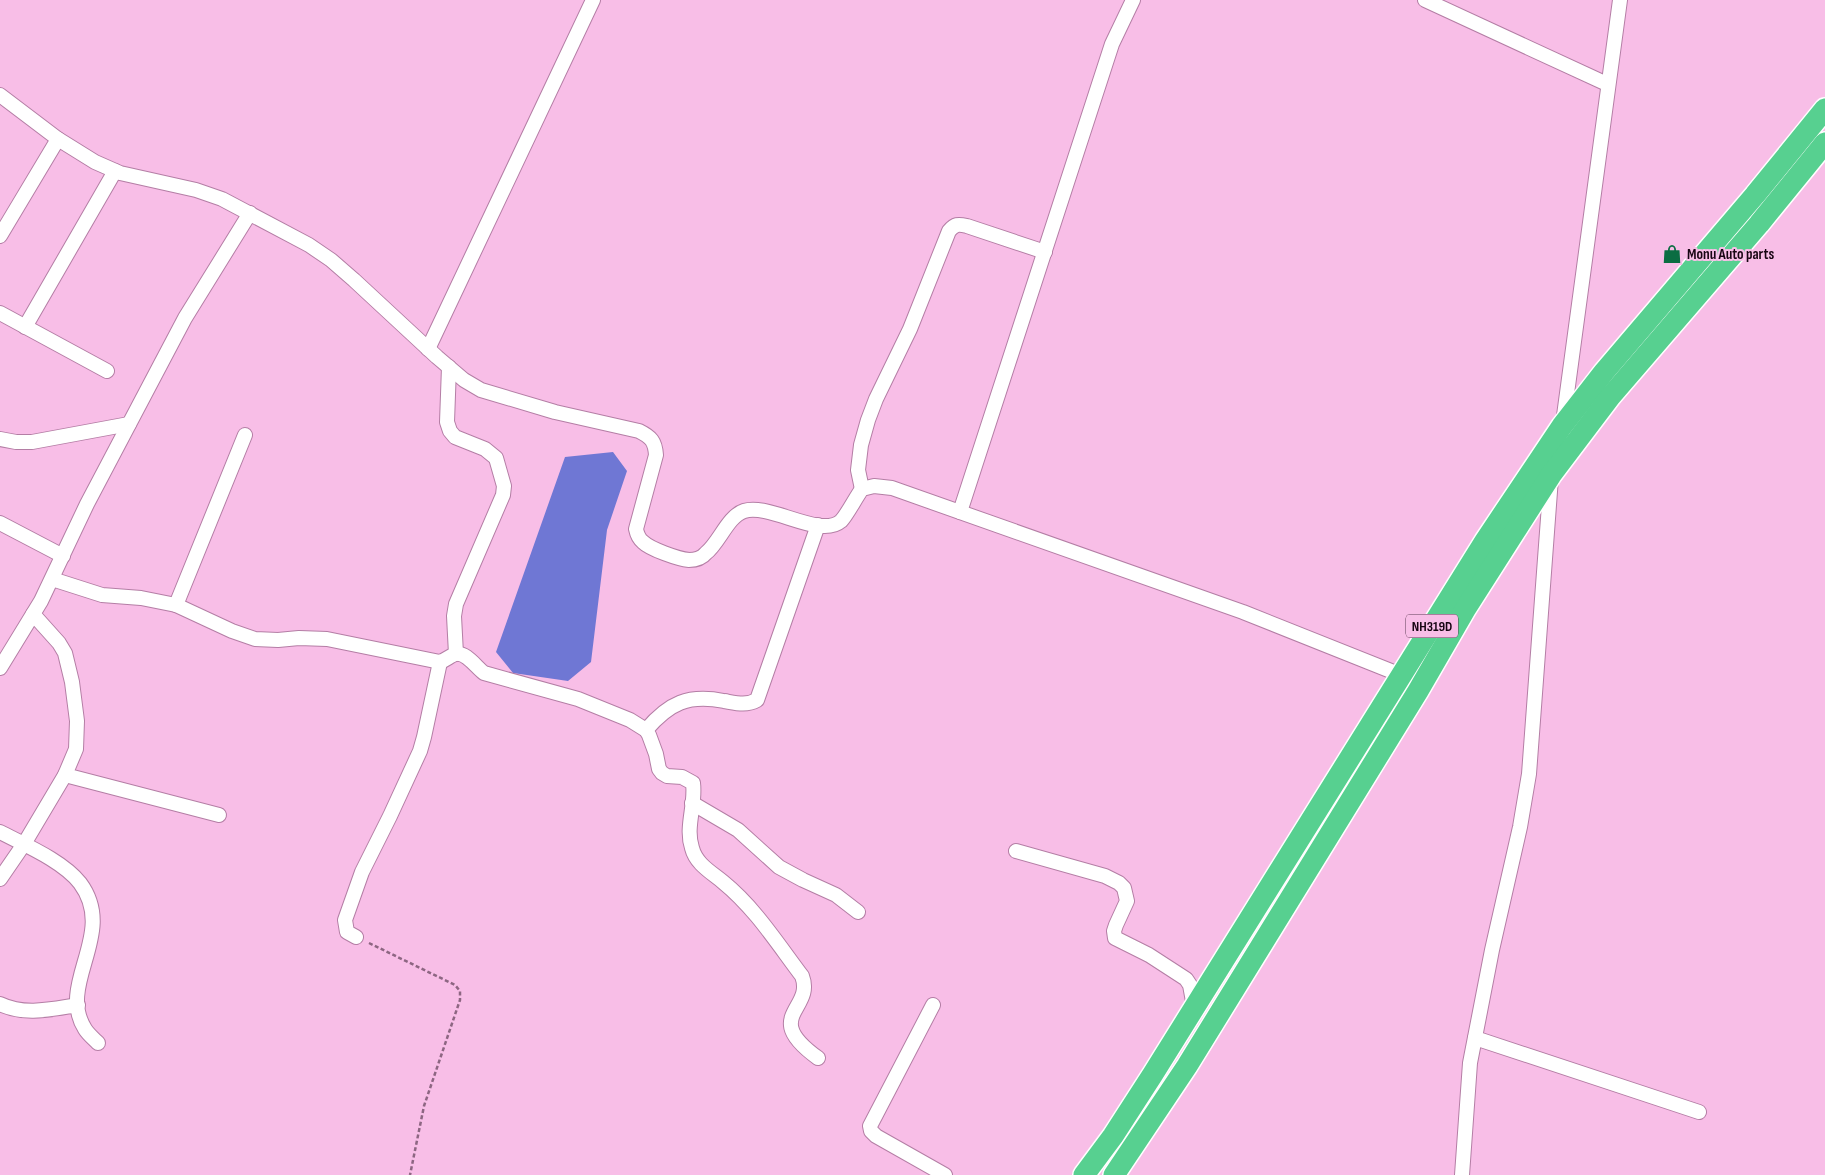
<svg xmlns="http://www.w3.org/2000/svg" width="1825" height="1175" font-family="'Sofia Sans Condensed',sans-serif">
<style>
.water{fill:#6f77d4}
.lines{fill:none;stroke-linecap:round;stroke-linejoin:round}
.minor-casing{stroke:#b47ea5;stroke-width:16}
.highway-casing{stroke:#fff;stroke-width:24}
.path{stroke:#8d6682;stroke-width:2.5;stroke-dasharray:4 2.5;stroke-linecap:butt}
.minor{stroke:#fff;stroke-width:14}
.highway{stroke:#57d090;stroke-width:21}
.labels{text-anchor:middle;stroke-width:4;stroke-linejoin:round;paint-order:stroke}
.shield{fill:#f8bee7;stroke:#5b3c53;stroke-width:1}
.shield-label{font-size:14px;font-weight:bold;fill:#180513}
.poi-label{font-size:15px;font-weight:bold;fill:#180513;stroke:#f8bee7;text-anchor:start}
</style>
<rect width="100%" height="100%" fill="#f8bee7"/>
<!-- water -->
<path class="water" d="M 613,452 L 627,471 L 607,530 L 591,662 L 568,681 L 513,673 L 496,652 L 565,457 Z"/>
<g class="lines">
<!-- minor casing -->
<g class="minor-casing">
<g id="minor">
<path d="M 1425,0 L 1607,84"/>
<path d="M 0,95 L 58,139 L 95,162 L 120,173 L 196,190 L 222,199 L 309,245 L 331,260 L 354,280 L 437,357 L 464,380 L 481,390 L 555,412 L 639,431 C 651,437 655,441 656,455 L 636,529 C 637,534 638,538 643,542 C 650,549 678,559 689,560 C 695,560 702,558 706,553 C 719,543 728,516 744,511 C 771,503 820,539 841,521 C 847,515 856,497 862,489 L 874,486 L 892,488 L 1243,612 L 1401,675"/>
<path d="M 0,236 L 58,139"/>
<path d="M 0,313 L 107,371"/>
<path d="M 25,327 L 115,171"/>
<path d="M 428,349 L 593,0"/>
<path d="M 449,367 L 447,422 L 450,431 L 455,437 L 485,449 L 496,458 L 504,486 L 503,495 L 456,604 L 454,616 L 456,654"/>
<path d="M 1563,423 L 1620,0"/>
<path d="M 0,439 L 16,442 L 32,442 L 129,424"/>
<path d="M 862,489 L 858,470 L 861,445 L 868,420 L 876,399 L 910,329 L 949,231 C 955,224 958,224 967,226 L 1045,252"/>
<path d="M 960,512 L 1112,44 L 1133,0"/>
<path d="M 0,523 L 63,556"/>
<path d="M 52,579 L 102,595 L 141,598 L 176,605 L 232,631 L 255,639 L 278,640 L 299,638 L 327,639 L 440,662 C 446,660 451,655 456,654 C 466,652 476,667 484,673 L 578,699 L 630,720 L 646,730 L 649,735 L 656,754 L 659,769 L 662,773 L 667,776 L 682,777 L 693,783 C 696,805 685,827 692,848 C 696,864 711,872 723,882 C 755,908 777,943 802,976 C 815,1010 760,1016 818,1058"/>
<path d="M 176,605 L 245,435"/>
<path d="M 0,668 L 41,601 L 87,504 L 185,318 L 250,213"/>
<path d="M 646,730 C 669,703 688,694 724,701 C 736,703 746,706 757,700 L 818,525"/>
<path d="M 65,775 L 219,815"/>
<path d="M 692,803 L 738,830 L 779,867 L 803,880 L 836,895 L 858,912"/>
<path d="M 0,832 C 25,845 63,861 80,883 C 118,934 56,983 85,1029 C 88,1034 94,1039 98,1043"/>
<path d="M 1016,851 L 1105,876 L 1119,883 L 1124,888 L 1127,901 L 1116,925 L 1114,931 L 1115,938 L 1149,955 L 1186,979 L 1190,985 L 1194,1007"/>
<path d="M 0,879 L 24,844 L 65,775 L 76,749 L 77,721 L 72,682 L 65,653 L 59,643 L 33,614"/>
<path d="M 356,937 L 347,932 L 345,920 L 362,872 L 390,816 L 420,751 L 424,737 L 440,662"/>
<path d="M 0,1004 C 25,1016 52,1009 78,1005"/>
<path d="M 933,1005 L 870,1126 L 871,1131 L 876,1136 L 945,1175"/>
<path d="M 1475,1038 L 1699,1112"/>
<path d="M 1462,1175 L 1470,1063 L 1492,950 L 1520,827 L 1529,774 L 1551,478"/>
</g>
</g>
<!-- highway casing -->
<g class="highway-casing">
<g id="highway">
<path d="M 1084,1175 L 1113,1136 L 1153,1074 L 1485,541 L 1562,426 L 1604,372 L 1755,195 L 1825,109"/>
<path d="M 1114,1175 L 1187,1066 L 1418,691 L 1466,608 L 1551,475 L 1610,397 L 1759,224 L 1825,143"/>
</g>
</g>
<!-- path -->
<path class="path" d="M 369,943 L 455,985 L 460,991 L 460,1000 L 424,1106 L 410,1175"/>
<!-- minor -->
<use href="#minor" class="minor"/>
<!-- highway -->
<use href="#highway" class="highway"/>
</g>
<!-- icons -->
<defs>
<g id="shop-bare" transform="scale(1.5)"><path d="M-5-2.5h2.3a2.7 3.5 0 0 1 5.4 0H5L5.5 6h-11ZM-1.5-2.5h3a1.5 2.3 0 0 0-3 0Z" fill="#0b6d42" stroke="#f8bee7" stroke-width="2.5" paint-order="stroke"/></g>
</defs>
<g fill-rule="evenodd">
<use href="#shop-bare" x="1672" y="254"/>
</g>
<g class="labels">
<!-- shield labels -->
<rect class="shield" x="1406" y="614.5" width="52" height="23" rx="4"/>
<g class="shield-label">
<text x="1432" y="631">NH319D</text>
</g>
<!-- poi labels -->
<g class="poi-label">
<text x="1687" y="259">Monu Auto parts</text>
</g>
</g>
</svg>
